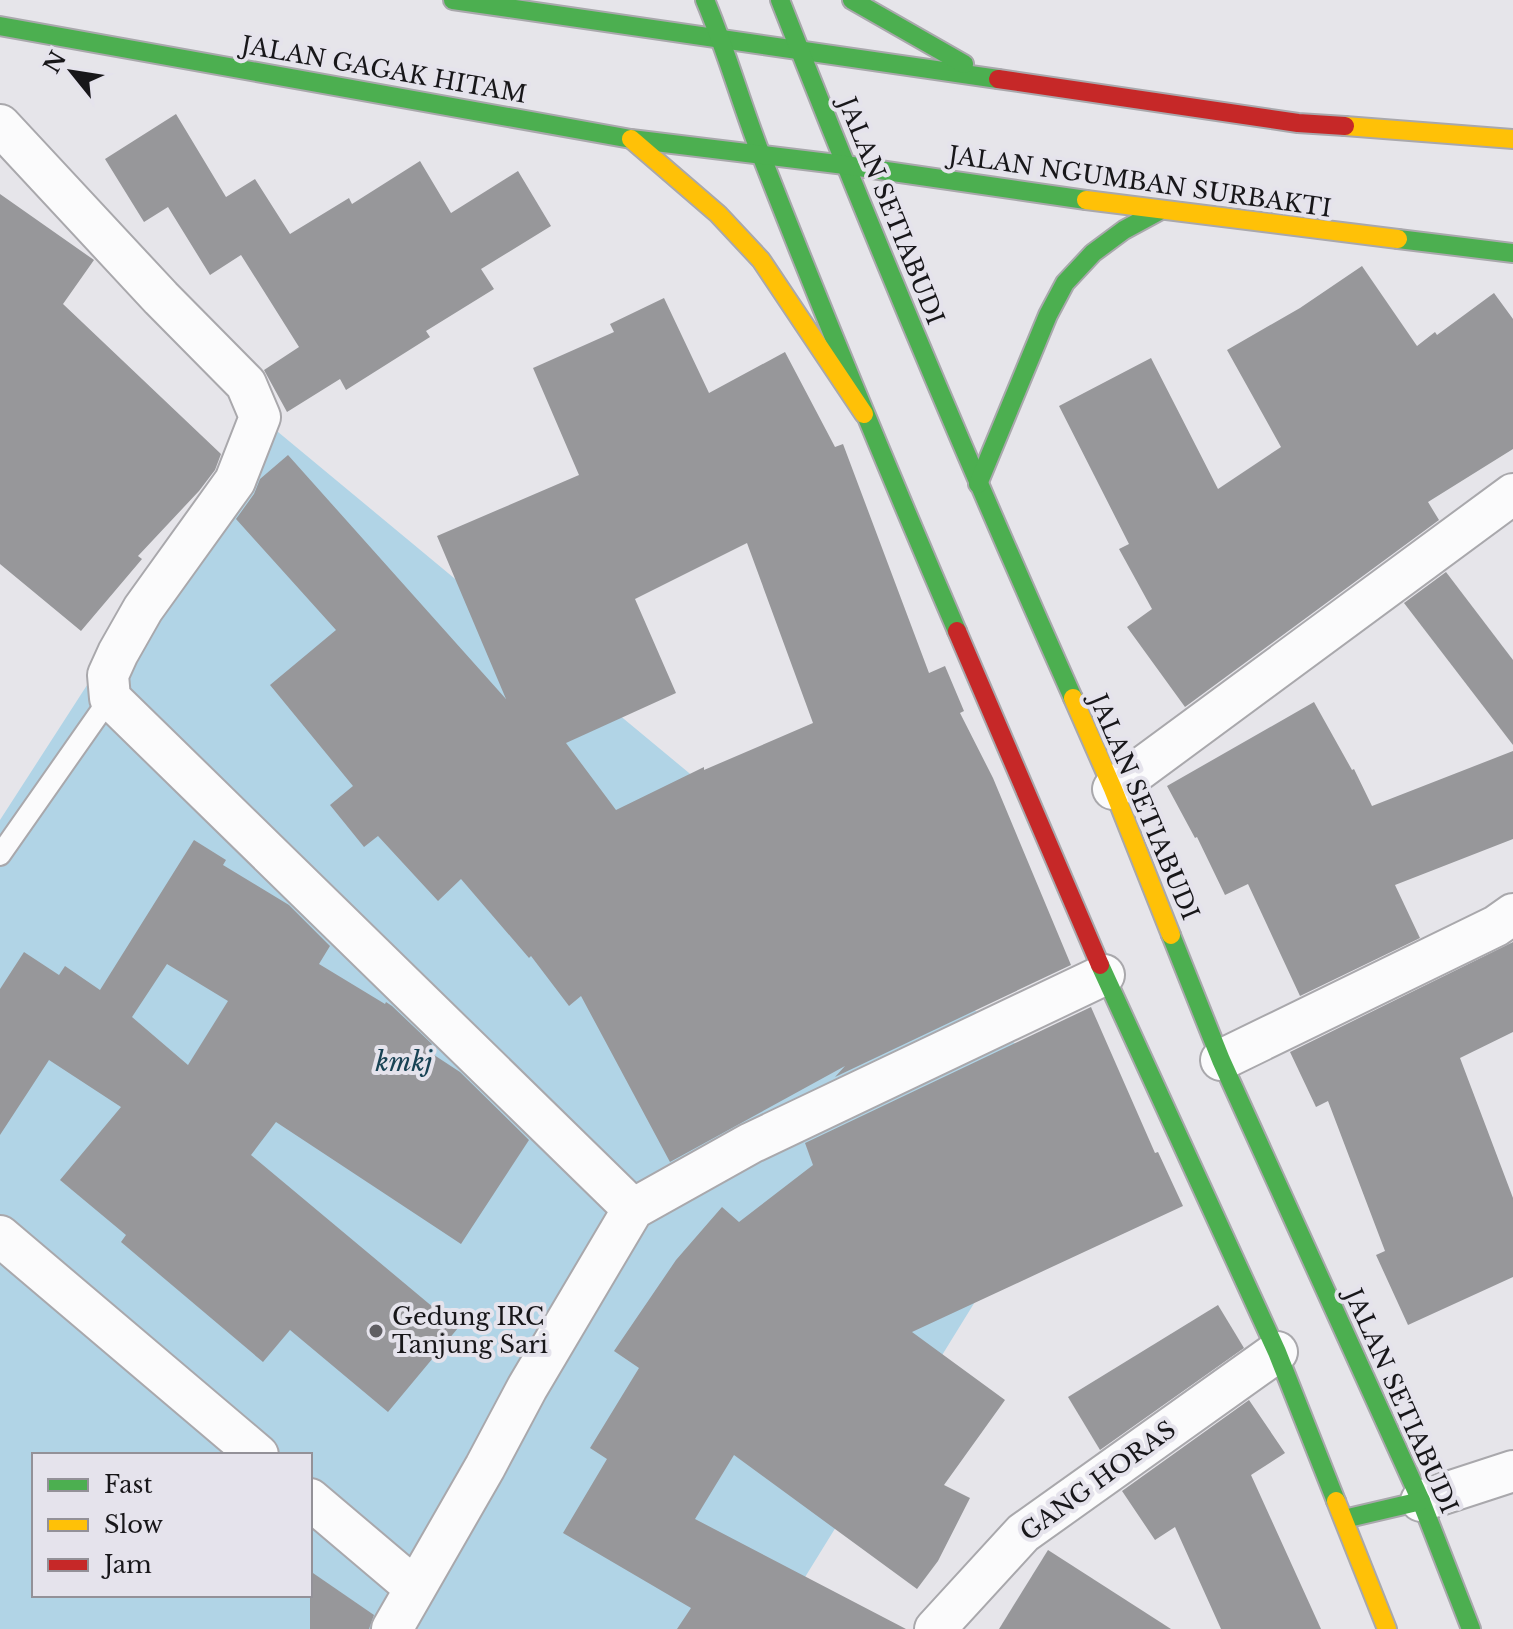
<svg xmlns="http://www.w3.org/2000/svg" width="1513" height="1629" font-family="'Libre Baskerville',serif">
<style>
.water{fill:#b1d4e6;fill-rule:evenodd}
.building{fill:#97979a;fill-rule:evenodd}
.lines{fill:none;stroke-linecap:round;stroke-linejoin:round}
.lane-casing{stroke:#a9a8ac;stroke-width:24}
.street-casing{stroke:#a9a8ac;stroke-width:44}
.fast-casing{stroke:#a9a8ac;stroke-width:22}
.slow-casing{stroke:#a9a8ac;stroke-width:22}
.jam-casing{stroke:#a9a8ac;stroke-width:22}
.lane{stroke:#fbfbfc;stroke-width:20}
.street{stroke:#fbfbfc;stroke-width:40}
.fast{stroke:#4caf50;stroke-width:18}
.slow{stroke:#ffc107;stroke-width:18}
.jam{stroke:#c62828;stroke-width:18}
.poi-dot{fill:#605f63;stroke:#e5e3ec;stroke-width:3}
.labels{text-anchor:middle;stroke-width:8;stroke-linejoin:round;paint-order:stroke}
.street-label{font-size:24px;fill:#18171a;stroke:#e5e3ec}
.poi-label{font-size:24px;fill:#18171a;stroke:#e5e3ec;text-anchor:start}
.water-label{font-size:26px;font-style:italic;fill:#184354;stroke:#e5e3ec}
</style>
<rect width="100%" height="100%" fill="#e6e5ea"/>
<!-- water -->
<path class="water" d="M 260,417 L 1094,1109 L 773,1629 L 0,1629 L 0,820 ZM 34,1455 L 310,1455 L 310,1595 L 34,1595 Z"/>
<!-- building -->
<g class="building">
<path d="M 176,114 L 226,197 L 255,179 L 290,234 L 349,198 L 352,204 L 420,161 L 451,213 L 518,171 L 551,226 L 481,269 L 494,289 L 426,331 L 430,337 L 346,390 L 340,379 L 287,412 L 264,370 L 299,347 L 241,255 L 210,275 L 168,207 L 144,222 L 105,159 Z"/>
<path d="M 0,194 L 94,260 L 63,304 L 221,454 L 215,470 L 199,491 L 138,556 L 142,559 L 81,631 L 0,564 Z"/>
<path d="M 1362,266 L 1417,346 L 1435,332 L 1437,335 L 1494,293 L 1513,319 L 1513,449 L 1428,502 L 1439,520 L 1185,707 L 1127,627 L 1152,609 L 1119,549 L 1129,544 L 1059,406 L 1151,358 L 1218,489 L 1281,447 L 1227,350 L 1300,308 Z"/>
<path d="M 664,298 L 709,393 L 785,352 L 835,447 L 843,444 L 929,673 L 945,666 L 964,711 L 960,713 L 993,778 L 1071,965 L 835,1077 L 845,1066 L 670,1162 L 581,996 L 569,1006 L 531,956 L 529,958 L 461,879 L 438,901 L 378,836 L 364,847 L 330,805 L 353,786 L 270,685 L 336,630 L 236,519 L 254,494 L 260,479 L 288,455 L 506,699 L 437,536 L 579,475 L 533,368 L 614,332 L 610,324 ZM 747,543 L 813,723 L 704,770 L 704,767 L 616,810 L 566,743 L 676,693 L 635,599 Z"/>
<path d="M 1446,572 L 1513,660 L 1513,745 L 1404,603 Z"/>
<path d="M 1314,702 L 1352,770 L 1354,769 L 1372,806 L 1513,751 L 1513,839 L 1395,885 L 1420,938 L 1300,996 L 1248,884 L 1225,895 L 1197,837 L 1195,838 L 1167,786 Z"/>
<path d="M 194,840 L 226,860 L 223,865 L 289,905 L 330,946 L 319,964 L 385,1004 L 386,1002 L 392,1006 L 432,1044 L 428,1051 L 460,1072 L 529,1140 L 461,1244 L 276,1122 L 251,1155 L 458,1328 L 388,1412 L 290,1330 L 263,1362 L 121,1242 L 126,1235 L 60,1180 L 121,1107 L 49,1060 L 0,1135 L 0,989 L 24,952 L 59,975 L 65,966 L 100,990 ZM 167,964 L 228,1001 L 188,1065 L 132,1017 Z"/>
<path d="M 1513,942 L 1513,1032 L 1460,1058 L 1513,1198 L 1513,1277 L 1408,1325 L 1376,1255 L 1385,1251 L 1328,1101 L 1316,1107 L 1290,1052 Z"/>
<path d="M 1091,1007 L 1155,1153 L 1158,1152 L 1183,1206 L 912,1332 L 1005,1400 L 944,1485 L 970,1498 L 938,1561 L 917,1589 L 734,1455 L 695,1519 L 906,1629 L 677,1629 L 691,1608 L 563,1533 L 607,1459 L 590,1448 L 639,1368 L 614,1351 L 676,1260 L 722,1207 L 739,1222 L 813,1165 L 805,1143 Z"/>
<path d="M 1218,1305 L 1244,1348 L 1100,1450 L 1068,1397 Z"/>
<path d="M 1249,1400 L 1285,1453 L 1251,1475 L 1321,1629 L 1221,1629 L 1175,1527 L 1155,1540 L 1122,1491 Z"/>
<path d="M 1048,1550 L 1171,1629 L 999,1629 Z"/>
<path d="M 310,1571 L 374,1615 L 369,1629 L 310,1629 Z"/>
</g>
<g class="lines">
<!-- lane casing -->
<g class="lane-casing">
<path id="lane" d="M 0,855 L 110,698"/>
</g>
<!-- street casing -->
<g class="street-casing">
<g id="street">
<path d="M 0,125 L 161,298 L 246,384 L 260,417 L 235,481 L 143,609 L 118,653 L 108,675 L 110,698 L 633,1209"/>
<path d="M 1113,789 L 1513,494"/>
<path d="M 1221,1060 L 1496,926 L 1513,914"/>
<path d="M 0,1236 L 258,1455"/>
<path d="M 310,1499 L 415,1588"/>
<path d="M 1421,1501 L 1513,1471"/>
<path d="M 392,1629 L 485,1467 L 527,1388 L 633,1209 L 751,1143 L 1104,975"/>
<path d="M 935,1629 L 1023,1533 L 1277,1352"/>
</g>
</g>
<!-- fast casing -->
<g class="fast-casing">
<g id="fast">
<path d="M 453,0 L 998,79"/>
<path d="M 705,0 C 727,52 742,107 763,160 C 825,318 890,475 957,631"/>
<path d="M 780,0 C 872,235 970,467 1073,698"/>
<path d="M 852,0 L 964,64"/>
<path d="M 0,26 L 631,139 L 845,165 L 1086,200"/>
<path d="M 1398,239 L 1513,253"/>
<path d="M 978,484 L 1048,315 L 1065,283 L 1093,253 L 1124,230 L 1159,211"/>
<path d="M 1171,935 L 1221,1060 L 1421,1501 L 1471,1629"/>
<path d="M 1100,965 L 1277,1352 L 1336,1501"/>
<path d="M 1344,1519 L 1421,1501"/>
</g>
</g>
<!-- slow casing -->
<g class="slow-casing">
<g id="slow">
<path d="M 1345,126 L 1513,139"/>
<path d="M 631,139 L 718,214 L 761,260 L 864,414"/>
<path d="M 1086,200 L 1398,239"/>
<path d="M 1073,698 L 1113,789 L 1171,935"/>
<path d="M 1336,1501 L 1387,1629"/>
</g>
</g>
<!-- jam casing -->
<g class="jam-casing">
<g id="jam">
<path d="M 998,79 L 1298,123 L 1345,126"/>
<path d="M 957,631 L 1100,965"/>
</g>
</g>
<!-- lane -->
<use href="#lane" class="lane"/>
<!-- street -->
<use href="#street" class="street"/>
<!-- fast -->
<use href="#fast" class="fast"/>
<!-- slow -->
<use href="#slow" class="slow"/>
<!-- jam -->
<use href="#jam" class="jam"/>
</g>
<!-- markers -->
<circle class="poi-dot" cx="376" cy="1331" r="8"/>
<g class="labels">
<!-- street labels -->
<g class="street-label">
<text transform="translate(384 70) rotate(10)" y="8">JALAN GAGAK HITAM</text>
<text transform="translate(1140 182) rotate(8)" y="8">JALAN NGUMBAN SURBAKTI</text>
<text transform="translate(891 211) rotate(68)" y="8">JALAN SETIABUDI</text>
<text transform="translate(1144 807) rotate(67)" y="8">JALAN SETIABUDI</text>
<text transform="translate(1401 1401) rotate(66)" y="8">JALAN SETIABUDI</text>
<text transform="translate(1098 1481) rotate(-36)" y="8">GANG HORAS</text>
</g>
<!-- poi labels -->
<g class="poi-label">
<text x="392" y="1325">Gedung IRC<tspan x="392" dy="28">Tanjung Sari</tspan></text>
</g>
<!-- water labels -->
<g class="water-label">
<text x="404" y="1071">kmkj</text>
</g>
</g>
<!-- legend -->
<rect x="32" y="1453" width="280" height="144" fill="#e5e3ec" stroke="#939198" stroke-width="2"/>
<rect x="48" y="1479" width="40" height="12" fill="#4caf50" stroke="#939198" stroke-width="2"/>
<text x="104" y="1493" font-size="24" fill="#18171a">Fast</text>
<rect x="48" y="1519" width="40" height="12" fill="#ffc107" stroke="#939198" stroke-width="2"/>
<text x="104" y="1533" font-size="24" fill="#18171a">Slow</text>
<rect x="48" y="1559" width="40" height="12" fill="#c62828" stroke="#939198" stroke-width="2"/>
<text x="104" y="1573" font-size="24" fill="#18171a">Jam</text>
<!-- north arrow -->
<g transform="translate(72 72) rotate(300)" stroke="#e5e3ec" stroke-width="6" paint-order="stroke">
<path d="M0-6L14 30L0 20L-14 30Z" fill="#18171a"/>
<text y="-12" font-size="22" font-weight="bold" text-anchor="middle" fill="#18171a">N</text>
</g>
</svg>
